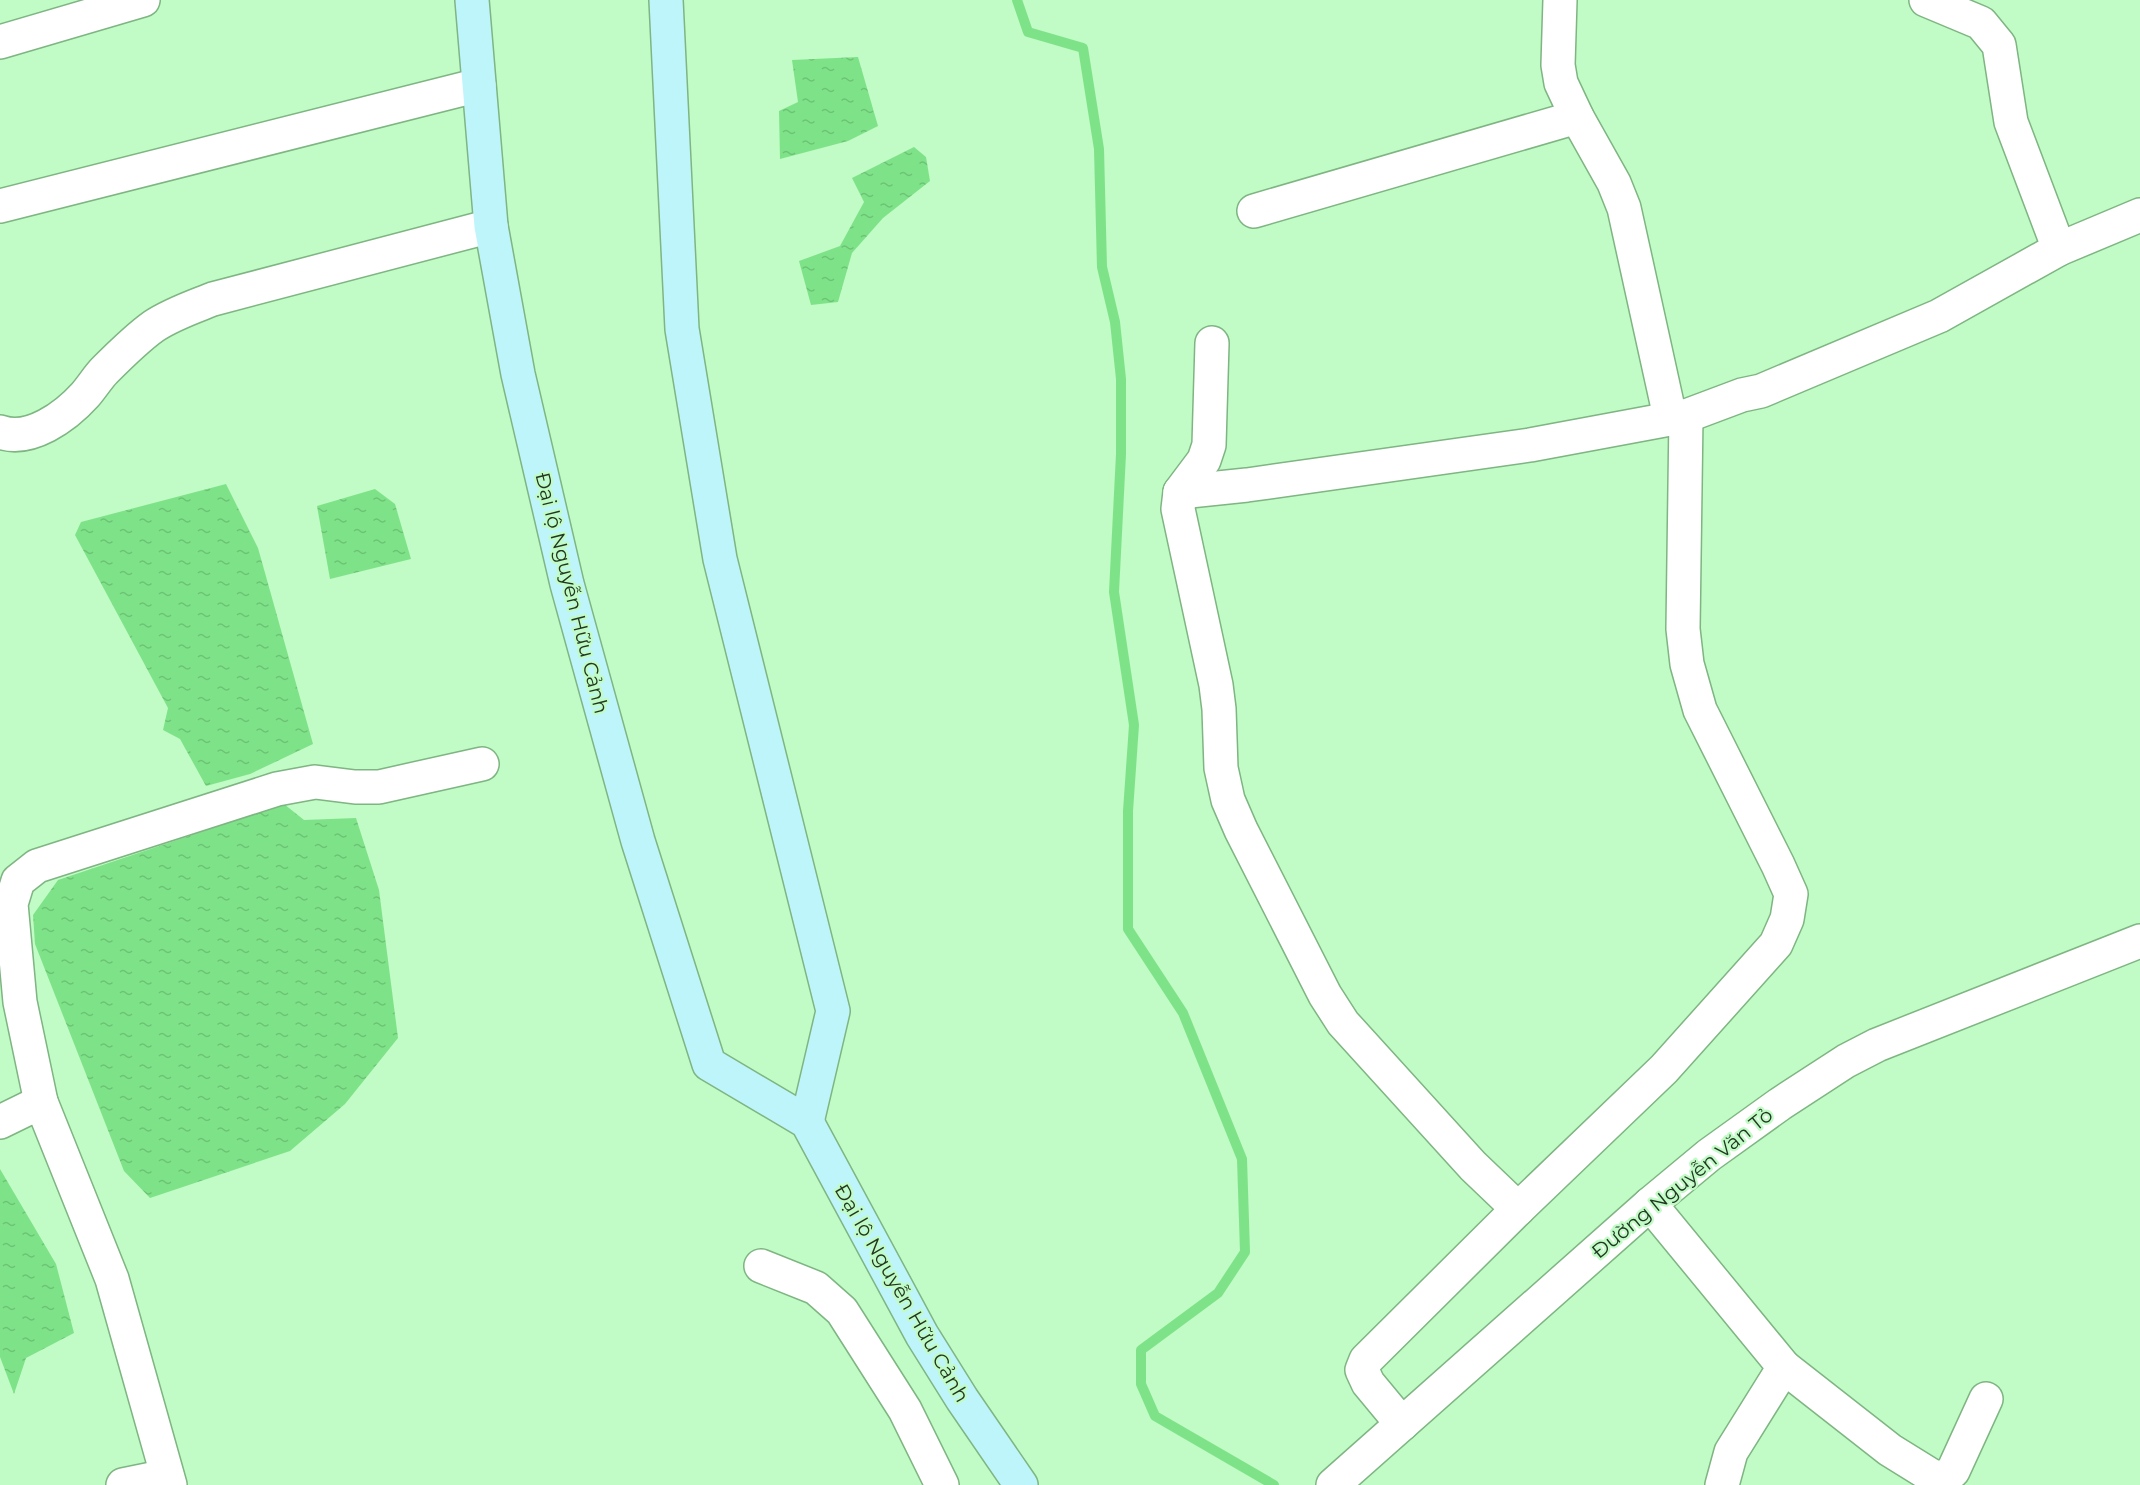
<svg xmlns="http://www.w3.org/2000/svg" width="2140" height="1485" font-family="Montserrat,sans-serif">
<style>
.water{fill:url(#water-ripples)}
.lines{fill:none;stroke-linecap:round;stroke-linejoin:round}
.stream{stroke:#7ee388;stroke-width:10}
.minor-casing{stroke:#7eb582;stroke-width:36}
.tertiary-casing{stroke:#7eb582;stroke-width:36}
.secondary-casing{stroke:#7eb582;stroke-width:36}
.minor{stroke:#fff;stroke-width:33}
.tertiary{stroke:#fff;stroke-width:33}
.secondary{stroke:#bef5fb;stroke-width:33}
.labels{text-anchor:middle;stroke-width:4.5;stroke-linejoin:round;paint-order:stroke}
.street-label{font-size:20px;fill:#213722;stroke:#c1fbc5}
</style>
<defs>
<pattern id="water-ripples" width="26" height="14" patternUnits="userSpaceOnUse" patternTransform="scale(1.5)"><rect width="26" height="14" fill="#7ee388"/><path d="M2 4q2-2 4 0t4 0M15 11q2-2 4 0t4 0" fill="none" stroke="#6dc375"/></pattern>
</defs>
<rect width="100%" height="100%" fill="#c1fbc5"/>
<!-- water -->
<g class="water">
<path d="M 858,57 L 878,126 L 848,141 L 780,159 L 779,111 L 798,102 L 792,60 Z"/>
<path d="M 914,147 L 926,157 L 930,181 L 883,218 L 852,253 L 838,302 L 811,305 L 799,261 L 840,246 L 864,202 L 852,178 Z"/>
<path d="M 226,484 L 258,548 L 313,744 L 250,774 L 206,786 L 180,739 L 163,730 L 168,708 L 75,535 L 81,522 Z"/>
<path d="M 375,489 L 395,504 L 411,559 L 330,579 L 317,506 Z"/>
<path d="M 284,804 L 304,820 L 356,818 L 379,890 L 398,1038 L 345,1104 L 290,1151 L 150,1198 L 124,1171 L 35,944 L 33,915 L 58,880 Z"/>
<path d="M 0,1169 L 56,1264 L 74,1333 L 26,1358 L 14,1394 L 0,1357 Z"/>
</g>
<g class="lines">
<!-- stream -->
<path class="stream" d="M 1017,0 L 1028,32 L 1083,48 L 1099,149 L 1102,267 L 1115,322 L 1121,379 L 1121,454 L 1114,592 L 1134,725 L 1128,811 L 1128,929 L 1183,1013 L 1242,1159 L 1245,1252 L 1218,1293 L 1141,1350 L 1141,1384 L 1155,1416 L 1274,1485"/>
<!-- minor casing -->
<g class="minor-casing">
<g id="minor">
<path d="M 1560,0 L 1558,65 L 1561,83 L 1577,117 L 1614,183 L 1624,208 L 1670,417"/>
<path d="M 1926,0 L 1981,23 L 1999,45 L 2011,122 L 2059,249"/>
<path d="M 0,42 L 143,0"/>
<path d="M 0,206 L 479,85"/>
<path d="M 1254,211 L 1577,117"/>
<path d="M 1212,343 L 1209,445 L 1204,460 L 1180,492 L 1178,509 L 1216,685 L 1219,709 L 1221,768 L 1228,800 L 1241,830 L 1325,995 L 1343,1023 L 1473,1166 L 1518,1209"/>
<path d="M 0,432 C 30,443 66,416 85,395 C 92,387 98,377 105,370 C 120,355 137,338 154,326 C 172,314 193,307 213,299 L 491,226"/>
<path d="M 1180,492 L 1247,485 L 1530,445 L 1686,416 L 1742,395 L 1761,391 L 1939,316 L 2059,249 L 2140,215"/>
<path d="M 41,1102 L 20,1002 L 11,904 L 18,881 L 37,866 L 277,789 L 315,782 L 355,787 L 379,787 L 482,764"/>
<path d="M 0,1122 L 41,1102 L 112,1279 L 170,1485"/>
<path d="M 1650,1204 L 1784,1367 L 1731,1452 L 1722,1485"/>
<path d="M 761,1266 L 816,1288 L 842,1311 L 905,1410 L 942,1485"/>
<path d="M 1784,1367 L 1890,1450 L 1932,1476 L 1944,1478 L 1953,1471 L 1986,1399"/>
<path d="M 1402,1424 L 1368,1383 L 1362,1370 L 1366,1360 L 1518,1209 L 1664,1069 L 1776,944 L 1787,919 L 1791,894 L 1778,865 L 1700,710 L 1687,664 L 1683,629 L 1686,416"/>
<path d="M 123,1485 L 167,1476"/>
</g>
</g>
<!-- tertiary casing -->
<g class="tertiary-casing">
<path id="tertiary" d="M 1333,1485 L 1650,1204 L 1709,1155 L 1780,1104 L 1846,1061 L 1877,1045 L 2140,941"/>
</g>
<!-- secondary casing -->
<g class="secondary-casing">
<g id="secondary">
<path d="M 472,0 L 491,226 L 518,374 L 567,584 L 638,841 L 709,1064 L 807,1122 L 922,1335 L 962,1399 L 1021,1485"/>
<path d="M 666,0 L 682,329 L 720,559 L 833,1011 L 807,1122"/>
</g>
</g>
<!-- minor -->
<use href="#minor" class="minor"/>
<!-- tertiary -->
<use href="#tertiary" class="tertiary"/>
<!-- secondary -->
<use href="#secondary" class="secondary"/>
</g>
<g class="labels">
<!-- street labels -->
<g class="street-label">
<text transform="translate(572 593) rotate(76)" y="7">Đại lộ Nguyễn Hữu Cảnh</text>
<text transform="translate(1682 1183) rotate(-39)" y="7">Đường Nguyễn Văn Tỏ</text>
<text transform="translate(902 1293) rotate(60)" y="7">Đại lộ Nguyễn Hữu Cảnh</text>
</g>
</g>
</svg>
